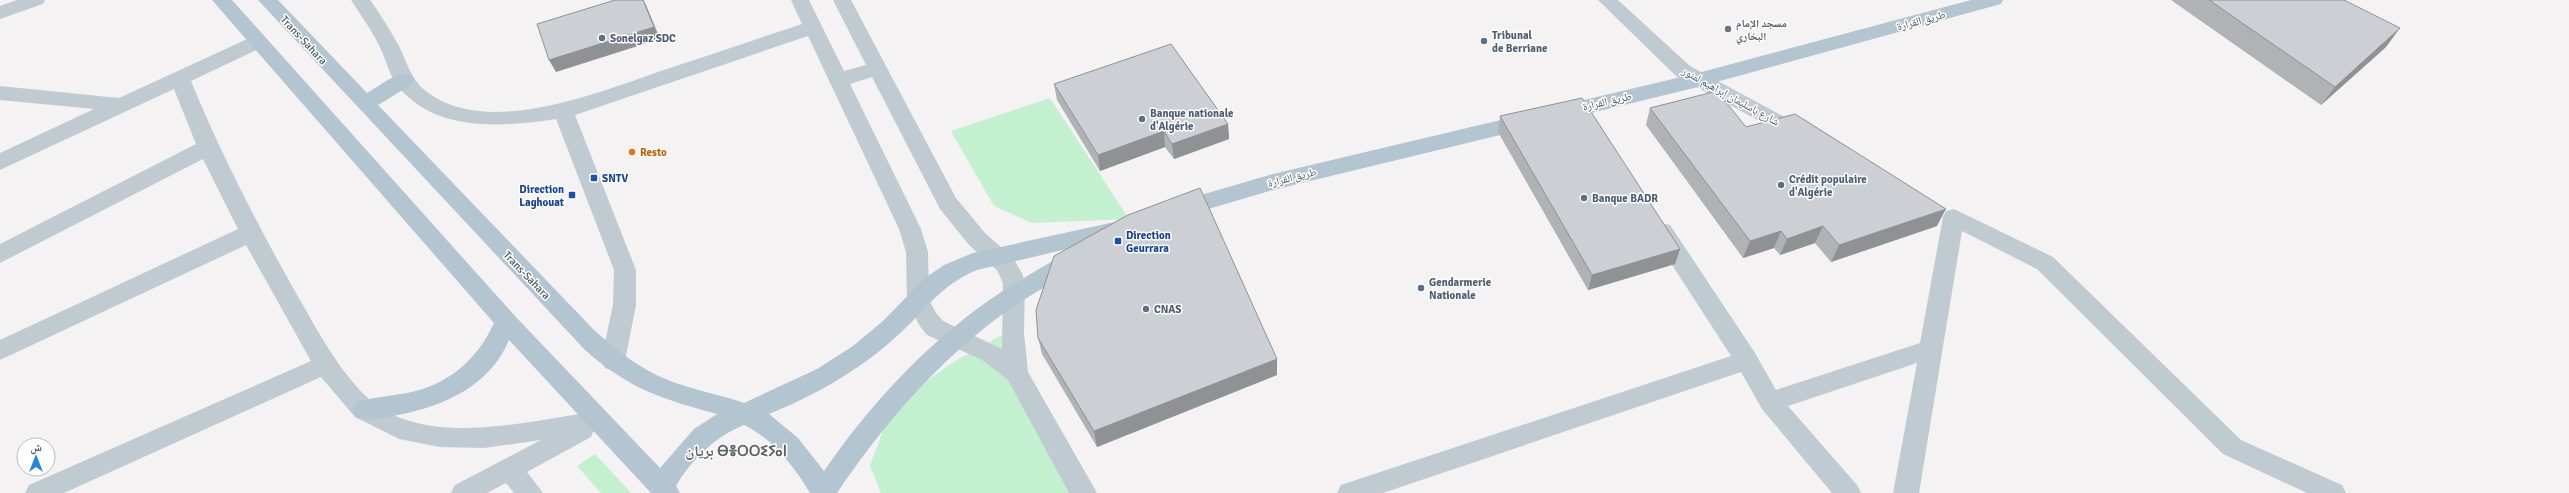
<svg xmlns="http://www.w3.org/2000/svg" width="2569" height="493" font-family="Signika,'Noto Naskh Arabic','Noto Sans Tifinagh',sans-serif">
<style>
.green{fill:#c3f0cf}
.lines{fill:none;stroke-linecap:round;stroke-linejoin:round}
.minor{fill:#c0cbd1;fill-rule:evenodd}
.major{fill:#b3c5d0;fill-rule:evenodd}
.wall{fill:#afb3b6}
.shaded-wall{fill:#8f9294}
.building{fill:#ccd0d4;stroke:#8f9294}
.worship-dot{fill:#6b7280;stroke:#fff;stroke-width:1.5}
.service-dot{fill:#5c6f8a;stroke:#fff;stroke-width:1.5}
.food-dot{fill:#e8710a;stroke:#fff;stroke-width:1.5}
.transit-dot{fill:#1a4fb4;stroke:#fff;stroke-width:1.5}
.labels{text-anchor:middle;stroke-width:3;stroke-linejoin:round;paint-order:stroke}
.street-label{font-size:11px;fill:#4a5860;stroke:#fff}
.worship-label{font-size:11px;font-weight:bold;fill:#5b616d;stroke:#fff;text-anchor:start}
.service-label{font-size:11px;font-weight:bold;fill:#4e5e75;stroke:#fff;text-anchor:start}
.food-label{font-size:11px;font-weight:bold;fill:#c56008;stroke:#fff;text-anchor:start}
.transit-label{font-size:11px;font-weight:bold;fill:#164399;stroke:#fff;text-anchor:start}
.district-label{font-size:15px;font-weight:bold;fill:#5e6367;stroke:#fff}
</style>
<rect width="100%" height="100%" fill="#f4f2f2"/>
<!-- green -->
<g class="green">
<path d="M 1050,98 L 1129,219 L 1032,223 L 994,206 L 951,131 Z"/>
<path d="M 1002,335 L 1037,389 L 1097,493 L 881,493 L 870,466 L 885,425 L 915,389 L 955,361 Z"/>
<path d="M 595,454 L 631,493 L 601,493 L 577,466 Z"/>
</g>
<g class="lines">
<!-- minor -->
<g class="minor">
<path d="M 17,0 L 45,0 L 43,4 L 0,19 L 0,6 Z"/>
<path d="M 351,0 L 370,0 C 381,15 390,30 399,46 C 407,62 411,80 427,92 C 490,139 601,91 667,69 C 712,54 757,39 802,24 L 791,0 L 809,0 L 844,71 L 866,65 L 833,0 L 851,0 L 956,198 L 985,233 L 1013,258 L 1022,273 L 1025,283 L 1024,333 L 1028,372 L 1097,493 L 1069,493 L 1008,380 L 982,360 L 927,335 L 919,325 L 907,300 L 906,252 L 899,229 L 808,36 L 575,115 L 636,270 L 636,305 L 625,361 L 621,368 L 613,371 L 605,368 L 601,361 L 613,305 L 614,270 L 556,119 C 503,127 434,133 397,85 C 390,76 387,63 382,52 C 374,33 362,17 351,0 ZM 872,77 L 940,209 L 969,245 L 997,270 L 1003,283 L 1002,349 L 943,321 L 936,313 L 929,300 L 928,252 L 921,229 L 850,84 Z"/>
<path d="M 1598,0 L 1618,0 L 1690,66 L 1807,129 L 1810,134 L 1807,139 L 1800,141 L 1793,139 L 1676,76 Z"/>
<path d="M 256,35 L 263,37 L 266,42 L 263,47 L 191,81 C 221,154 257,224 296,293 C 318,331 338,371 372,402 C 379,409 394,416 404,419 C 461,440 540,419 599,411 L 608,414 L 611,421 L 608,428 L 593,432 L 591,437 L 527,472 L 543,493 L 514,493 L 506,483 L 487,493 L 451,493 L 455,485 L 541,440 L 484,448 L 440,447 L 399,439 L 355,417 L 321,377 L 64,493 L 25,493 L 29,485 L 311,361 L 246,245 L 0,360 L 0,340 L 238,229 L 203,159 L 0,263 L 0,244 L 196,144 L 174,89 L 0,170 L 0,153 L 94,109 L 0,100 L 0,86 L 119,98 Z"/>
<path d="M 1954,209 L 2053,257 L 2241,440 L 2342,485 L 2346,493 L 2307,493 L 2223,454 L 2037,269 L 1962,231 L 1919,493 L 1893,493 L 1917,363 L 1788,406 L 1857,485 L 1861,493 L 1832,493 L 1762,409 L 1741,372 L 1383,493 L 1337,493 L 1341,485 L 1350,482 L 1731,356 L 1654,237 L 1651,231 L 1654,225 L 1662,223 L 1670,225 L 1755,353 L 1776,390 L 1920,343 L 1943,217 L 1946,211 Z"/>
</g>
<!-- major -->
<g class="major">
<path d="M 212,0 L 232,0 L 514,315 L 660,468 L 694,429 L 717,414 C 662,399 629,389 585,350 L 258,0 L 278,0 L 367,93 C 380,86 396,71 411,75 L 414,80 L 411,85 L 378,105 L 594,330 C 617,350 639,369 668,380 C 692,390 719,394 744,403 L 817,369 L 853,346 L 883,321 L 925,278 L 944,265 L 973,253 L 1119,221 L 1127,223 L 1130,229 L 1127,235 L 1119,237 L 977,270 C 939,286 927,309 898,335 C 860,370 816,395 769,414 L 798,438 L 824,471 C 869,406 923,347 988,301 C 1013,283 1040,269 1066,253 L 1074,250 L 1082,253 L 1085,259 L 1082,265 C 1056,281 1029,295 1004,313 C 937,362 883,425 837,493 L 810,493 C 794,466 773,439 744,425 C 716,436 691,460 676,486 L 680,493 L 651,493 L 509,340 C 490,386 444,406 398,415 C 384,418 369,422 355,417 L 352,410 L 355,403 C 372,397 390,396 407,393 C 448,385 477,360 494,323 Z"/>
<path d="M 1971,0 L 2003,0 L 2001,4 L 1698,87 L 1273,190 L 1178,218 L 1170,216 L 1167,210 L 1170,204 L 1273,174 L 1698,73 Z"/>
</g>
</g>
<!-- wall -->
<g class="wall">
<path d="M 2171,0 L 2344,0 L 2386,47 L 2321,105 Z"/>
<path d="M 1054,84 L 1228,124 L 1229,139 L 1174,159 L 1165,147 L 1100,171 L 1057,100 Z"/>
<path d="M 1650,108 L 1746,127 L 1937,226 L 1831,262 L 1815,243 L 1780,255 L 1774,248 L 1743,258 L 1646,125 Z"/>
<path d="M 1500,116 L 1680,249 L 1675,264 L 1588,290 L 1498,132 Z"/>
<path d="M 1038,338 L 1277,359 L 1277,375 L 1097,447 L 1042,354 Z"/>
</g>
<!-- shaded-wall -->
<g class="shaded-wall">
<path d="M 643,0 L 646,5 L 660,39 L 556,72 L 549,60 Z"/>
<path d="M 2400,28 L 2386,47 L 2321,105 L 2335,87 Z"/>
<path d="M 1228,124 L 1229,139 L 1174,159 L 1172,144 Z"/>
<path d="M 1164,131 L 1165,147 L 1100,171 L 1098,155 Z"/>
<path d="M 1946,209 L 1937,226 L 1831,262 L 1839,245 Z"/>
<path d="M 1823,226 L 1815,243 L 1780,255 L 1787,239 Z"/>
<path d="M 1781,231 L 1774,248 L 1743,258 L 1750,241 Z"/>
<path d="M 1680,249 L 1675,264 L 1588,290 L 1592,275 Z"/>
<path d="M 1277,359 L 1277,375 L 1097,447 L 1094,431 Z"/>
</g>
<!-- building -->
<g class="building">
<path d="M 615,0 L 643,0 L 654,27 L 549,60 L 537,24 Z"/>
<path d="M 2209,0 L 2344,0 L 2400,28 L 2335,87 Z"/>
<path d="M 1171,44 L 1228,124 L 1172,144 L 1164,131 L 1098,155 L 1054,84 Z"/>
<path d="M 1717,91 L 1746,127 L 1795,114 L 1946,209 L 1839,245 L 1823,226 L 1787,239 L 1781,231 L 1750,241 L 1650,108 Z"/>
<path d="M 1582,98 L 1680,249 L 1592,275 L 1500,116 Z"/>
<path d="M 1200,188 L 1277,359 L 1094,431 L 1038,338 L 1036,310 L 1054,256 L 1128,215 Z"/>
</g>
<!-- markers -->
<circle class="worship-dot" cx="1728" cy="29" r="4"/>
<g class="service-dot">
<circle cx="602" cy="38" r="4"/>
<circle cx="1484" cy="41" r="4"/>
<circle cx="1142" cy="119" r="4"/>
<circle cx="1781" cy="185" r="4"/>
<circle cx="1584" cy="198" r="4"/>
<circle cx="1421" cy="288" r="4"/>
<circle cx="1146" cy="309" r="4"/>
</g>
<circle class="food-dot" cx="632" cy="152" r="4"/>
<g class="transit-dot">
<rect x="590" y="174" width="8" height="8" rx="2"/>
<rect x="568" y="191" width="8" height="8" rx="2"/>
<rect x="1114" y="237" width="8" height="8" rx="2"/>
</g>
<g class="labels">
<!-- street labels -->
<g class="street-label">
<text transform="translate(1921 20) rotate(-15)" y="4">طريق القرارة</text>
<text transform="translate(304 40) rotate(47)" y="4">Trans-Sahara</text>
<text transform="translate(1731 96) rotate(29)" y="4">شارع باسليمان إبراهيم لمنور</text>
<text transform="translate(1607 101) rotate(-13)" y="4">طريق القرارة</text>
<text transform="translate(1292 177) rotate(-14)" y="4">طريق القرارة</text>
<text transform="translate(527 275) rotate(46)" y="4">Trans-Sahara</text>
</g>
<!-- worship labels -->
<g class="worship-label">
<text x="1736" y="27">مسجد الإمام<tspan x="1736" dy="13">البخاري</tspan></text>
</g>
<!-- service labels -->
<g class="service-label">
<text x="1492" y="39">Tribunal<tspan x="1492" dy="13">de Berriane</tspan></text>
<text x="610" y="42">Sonelgaz SDC</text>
<text x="1150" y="117">Banque nationale<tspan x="1150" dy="13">d'Algérie</tspan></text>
<text x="1789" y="183">Crédit populaire<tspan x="1789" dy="13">d'Algérie</tspan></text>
<text x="1592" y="202">Banque BADR</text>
<text x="1429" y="286">Gendarmerie<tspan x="1429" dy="13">Nationale</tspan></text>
<text x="1154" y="313">CNAS</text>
</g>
<!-- food labels -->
<g class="food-label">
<text x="640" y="156">Resto</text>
</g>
<!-- transit labels -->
<g class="transit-label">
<text x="602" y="182">SNTV</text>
<text x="564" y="193" text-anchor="end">Direction<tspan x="564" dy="13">Laghouat</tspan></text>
<text x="1126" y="239">Direction<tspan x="1126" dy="13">Geurrara</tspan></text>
</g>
<!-- district labels -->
<g class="district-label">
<text x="736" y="456">بريان ⴱⴻⵔⵔⵉⵢⴰⵏ</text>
</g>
</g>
<!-- north arrow -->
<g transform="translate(36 457)"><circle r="19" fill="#ffffff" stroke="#b7bcbf"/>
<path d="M0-3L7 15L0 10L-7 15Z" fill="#1e89e3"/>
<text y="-6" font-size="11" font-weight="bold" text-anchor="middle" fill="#4a5860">ش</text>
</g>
</svg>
